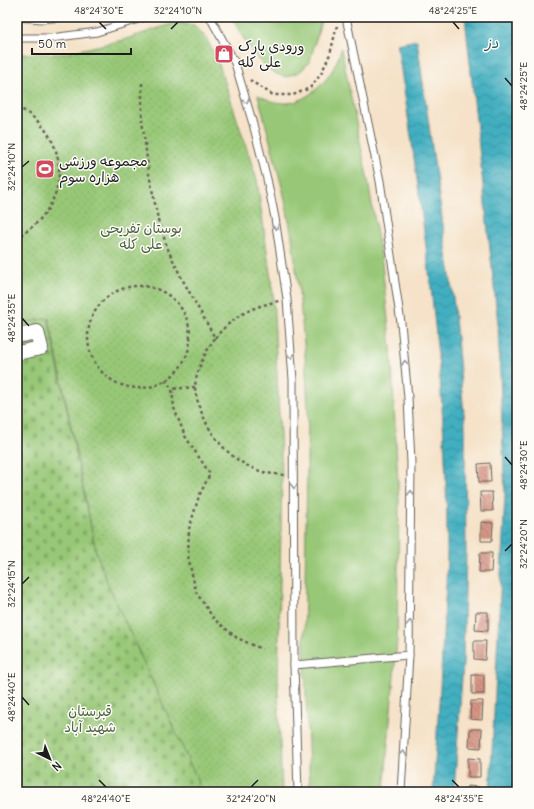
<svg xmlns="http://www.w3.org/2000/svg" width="534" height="809" font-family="Delius,'Playpen Sans Arabic',sans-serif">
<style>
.green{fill:#98c877;stroke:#5a724a}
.cemetery{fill:url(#cemetery-stones);stroke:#5a724a}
.park{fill:url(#park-dots);stroke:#5a724a}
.water{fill:url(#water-waves);stroke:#2f666e}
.building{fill:url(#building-back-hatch)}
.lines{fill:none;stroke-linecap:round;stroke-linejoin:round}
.lane-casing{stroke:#686158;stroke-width:9}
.street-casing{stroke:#686158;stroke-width:16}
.path{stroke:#686158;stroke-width:2.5;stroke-dasharray:3 3;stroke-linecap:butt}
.lane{stroke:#fff;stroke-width:7}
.street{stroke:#fff;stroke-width:14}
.oneway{stroke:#999}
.ticks{fill:none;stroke:#1c1c1c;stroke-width:1.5}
.labels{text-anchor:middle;stroke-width:3;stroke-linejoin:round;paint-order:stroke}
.poi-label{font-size:14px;fill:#1c1c1c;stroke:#fdfcf7;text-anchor:start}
.park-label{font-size:14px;fill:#4e6140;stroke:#fdfcf7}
.water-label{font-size:15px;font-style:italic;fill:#2d5e66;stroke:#fdfcf7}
.neatline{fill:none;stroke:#1c1c1c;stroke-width:1.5}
.ticks-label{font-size:10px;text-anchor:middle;fill:#1c1c1c}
</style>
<defs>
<pattern id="cemetery-stones" width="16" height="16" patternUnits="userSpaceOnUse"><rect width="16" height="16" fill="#98c877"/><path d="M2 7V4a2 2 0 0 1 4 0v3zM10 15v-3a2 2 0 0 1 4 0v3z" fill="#82ab66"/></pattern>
<pattern id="park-dots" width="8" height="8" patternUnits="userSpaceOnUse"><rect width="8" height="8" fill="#98c877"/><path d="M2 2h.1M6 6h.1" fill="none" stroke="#82ab66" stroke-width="1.8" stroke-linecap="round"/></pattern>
<pattern id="water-waves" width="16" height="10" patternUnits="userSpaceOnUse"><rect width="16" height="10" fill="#42afc0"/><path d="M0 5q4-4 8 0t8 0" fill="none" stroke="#368e9b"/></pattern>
<pattern id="building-back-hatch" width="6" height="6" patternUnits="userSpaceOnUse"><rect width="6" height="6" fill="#d59484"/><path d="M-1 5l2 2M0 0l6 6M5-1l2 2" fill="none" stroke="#ac786b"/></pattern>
</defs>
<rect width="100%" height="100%" fill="#fdfcf7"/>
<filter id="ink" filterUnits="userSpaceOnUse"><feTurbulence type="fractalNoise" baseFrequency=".025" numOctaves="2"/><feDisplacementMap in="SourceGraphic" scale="8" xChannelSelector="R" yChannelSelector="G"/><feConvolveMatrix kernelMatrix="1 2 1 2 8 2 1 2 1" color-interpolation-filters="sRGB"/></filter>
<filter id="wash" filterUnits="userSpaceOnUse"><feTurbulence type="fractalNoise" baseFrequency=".012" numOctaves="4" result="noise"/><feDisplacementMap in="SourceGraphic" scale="16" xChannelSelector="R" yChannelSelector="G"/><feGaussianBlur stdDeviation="0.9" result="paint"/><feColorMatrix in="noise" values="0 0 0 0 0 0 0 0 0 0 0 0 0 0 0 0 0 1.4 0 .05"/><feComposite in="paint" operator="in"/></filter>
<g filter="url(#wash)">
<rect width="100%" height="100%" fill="#f5e2c8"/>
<!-- green -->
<g class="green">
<path d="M 232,17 L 322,17 L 310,61 L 301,71 L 287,77 C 283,76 277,75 273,72 C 254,59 242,37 232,17 Z"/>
<path d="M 341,48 L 368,181 L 382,264 L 391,348 L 399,501 L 397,640 L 384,792 L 310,792 L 304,647 L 308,408 L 305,354 L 299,292 L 292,237 L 284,195 L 258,95 C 266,99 275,103 284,103 C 305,104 329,81 336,63 C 338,59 340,53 341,48 Z"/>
</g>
<!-- cemetery -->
<path class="cemetery" d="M 48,318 L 96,551 L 107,582 L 197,779 L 199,792 L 17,792 L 17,324 Z"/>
<!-- park -->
<path class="park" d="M 174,23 L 194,25 L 206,38 L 217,58 L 257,180 L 273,294 L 282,475 L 278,689 L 282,792 L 199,792 L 197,779 L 107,582 L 96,551 L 58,361 L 49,318 L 17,324 L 17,54 L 62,54 L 123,40 Z"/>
<!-- water -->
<g class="water">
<path d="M 465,17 L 517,17 L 517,792 L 490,792 L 505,496 L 498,324 Z"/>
<path d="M 417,40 L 453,296 L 465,425 L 466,554 L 463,663 L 454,792 L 433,792 C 437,734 441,676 444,619 C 445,597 447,576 447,554 C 448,383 423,213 397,44 Z"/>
</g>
<g id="blocks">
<!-- building -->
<g class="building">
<path d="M 490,463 L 491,482 L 479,482 L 478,464 Z"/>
<path d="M 480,492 L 492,492 L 493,511 L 481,511 Z"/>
<path d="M 481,522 L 493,523 L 492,541 L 481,541 Z"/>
<path d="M 480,553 L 492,553 L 491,572 L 479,572 Z"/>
<path d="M 476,612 L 488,612 L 488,631 L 475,630 Z"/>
<path d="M 474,641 L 486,641 L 485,660 L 474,659 Z"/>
<rect x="472" y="675" width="12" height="19"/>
<path d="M 471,701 L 483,701 L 482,720 L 470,719 Z"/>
<path d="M 470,729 L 482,729 L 481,748 L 469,747 Z"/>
<path d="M 468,758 L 480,759 L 480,777 L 468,777 Z"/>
<path d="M 467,786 L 479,787 L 479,792 L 467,792 Z"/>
</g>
</g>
</g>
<g filter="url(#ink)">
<use href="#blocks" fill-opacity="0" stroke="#686158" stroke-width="1"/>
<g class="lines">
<!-- lane casing -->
<g class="lane-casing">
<g id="lane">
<path d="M 18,17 L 42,19 L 63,17"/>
<path d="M 210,17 L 235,63 L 253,124 L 267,179 L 275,218 L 287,299 L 293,380 L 294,665 L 298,792"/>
<path d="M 346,17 L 380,181 L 401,323 L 408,398 L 411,463 L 409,655 L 401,792"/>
<path d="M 17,38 L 51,38 L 97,32 L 145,17"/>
<path d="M 294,665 L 409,655"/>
</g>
</g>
<!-- street casing -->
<g class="street-casing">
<path id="street" d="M 17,336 L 37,332 L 41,348 L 17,353"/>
</g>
<!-- path -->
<g class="path">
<path d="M 250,80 L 254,83 L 273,95 L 293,95 L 310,88 L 321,74 L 330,54 L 337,26"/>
<path d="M 142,83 L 142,120 L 149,174 L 159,224 L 169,252 L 181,277 L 215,338 C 205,353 197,368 195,386 C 195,396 200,409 204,418 C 215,443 236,464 263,472 C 270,474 277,474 284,475"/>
<path d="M 17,107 C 74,135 72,208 17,237"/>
<circle cx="139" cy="337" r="51"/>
<path d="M 215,338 C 233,316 251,307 279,301"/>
<path d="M 165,380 L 172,389"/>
<path d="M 195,387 L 172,389 L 174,408 L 185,436 L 210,474 L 199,496 L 189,529 L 188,556 L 196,592 L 214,619 L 237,638 L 262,649"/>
</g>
<!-- lane -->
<use href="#lane" class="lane"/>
<!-- street -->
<use href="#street" class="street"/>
</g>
<!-- one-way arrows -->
<defs><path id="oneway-chevron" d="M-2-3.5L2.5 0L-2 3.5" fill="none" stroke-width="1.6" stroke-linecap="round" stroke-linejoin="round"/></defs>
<g class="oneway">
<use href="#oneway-chevron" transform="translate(246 101) rotate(74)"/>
<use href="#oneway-chevron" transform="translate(276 227) rotate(81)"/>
<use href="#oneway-chevron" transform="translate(291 356) rotate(86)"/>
<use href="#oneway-chevron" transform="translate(405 363) rotate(-95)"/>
<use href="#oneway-chevron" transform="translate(294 486) rotate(90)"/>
<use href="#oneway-chevron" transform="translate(411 493) rotate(-90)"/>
<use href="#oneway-chevron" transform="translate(410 623) rotate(-89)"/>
<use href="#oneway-chevron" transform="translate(403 753) rotate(-87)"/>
</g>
</g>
<!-- ticks -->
<path class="ticks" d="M 99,22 L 106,29M 453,22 L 459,29M 171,29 L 178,22M 505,78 L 512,86M 22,167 L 29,161M 22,318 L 29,326M 505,457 L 512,465M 505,551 L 512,544M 22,584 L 29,577M 22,697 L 29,705M 99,780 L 106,787M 452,780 L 459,787M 251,787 L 258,780"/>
<!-- icons -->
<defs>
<g id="shop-square" transform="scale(1)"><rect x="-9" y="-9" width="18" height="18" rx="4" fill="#d1495b" stroke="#fdfcf7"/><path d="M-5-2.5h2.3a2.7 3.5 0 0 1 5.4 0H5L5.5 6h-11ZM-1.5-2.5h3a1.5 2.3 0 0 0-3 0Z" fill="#fff"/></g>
<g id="stadium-square" transform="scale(1)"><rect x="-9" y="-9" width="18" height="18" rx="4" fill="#d1495b" stroke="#fdfcf7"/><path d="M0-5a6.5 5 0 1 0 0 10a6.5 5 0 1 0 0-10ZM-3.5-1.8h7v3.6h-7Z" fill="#fff"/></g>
</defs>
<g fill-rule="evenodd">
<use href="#shop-square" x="224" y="54"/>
<use href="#stadium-square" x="45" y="169"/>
</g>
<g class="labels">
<!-- poi labels -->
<g class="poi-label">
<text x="238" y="51">ورودی پارک<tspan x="238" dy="16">علی کله</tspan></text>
<text x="59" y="166">مجموعه ورزشی<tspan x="59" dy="16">هزاره سوم</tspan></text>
</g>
<!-- park labels -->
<g class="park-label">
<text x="141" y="233">بوستان تفریحی<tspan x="141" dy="16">علی کله</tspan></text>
<text x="90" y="716">قبرستان<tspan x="90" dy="16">شهید آباد</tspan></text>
</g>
<!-- water labels -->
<g class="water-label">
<text x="492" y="48">دز</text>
</g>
</g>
<!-- margin -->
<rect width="534" height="809" fill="none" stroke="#fdfcf7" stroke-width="44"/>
<!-- north arrow -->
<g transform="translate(50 759) rotate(137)" stroke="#fdfcf7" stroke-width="3" paint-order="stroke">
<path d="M0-3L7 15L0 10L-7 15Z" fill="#1c1c1c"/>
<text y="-6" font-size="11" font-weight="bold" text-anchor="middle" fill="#1c1c1c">N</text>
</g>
<!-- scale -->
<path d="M32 48v6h99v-6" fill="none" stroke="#1c1c1c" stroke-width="2"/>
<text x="38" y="48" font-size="12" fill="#1c1c1c" stroke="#fdfcf7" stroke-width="3" paint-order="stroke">50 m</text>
<rect x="22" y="22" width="490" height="765" class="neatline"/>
<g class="ticks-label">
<text x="99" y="14">48°24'30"E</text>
<text x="178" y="14">32°24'10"N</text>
<text x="453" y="14">48°24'25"E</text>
<text transform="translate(523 86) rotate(-90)" y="4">48°24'25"E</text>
<text transform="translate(11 167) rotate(-90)" y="4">32°24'10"N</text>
<text transform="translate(11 318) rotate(-90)" y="4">48°24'35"E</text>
<text transform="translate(523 465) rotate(-90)" y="4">48°24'30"E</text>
<text transform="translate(523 544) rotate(-90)" y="4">32°24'20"N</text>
<text transform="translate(11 584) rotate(-90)" y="4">32°24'15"N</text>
<text transform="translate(11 697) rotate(-90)" y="4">48°24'40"E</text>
<text x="106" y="802">48°24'40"E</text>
<text x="251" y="802">32°24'20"N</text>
<text x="459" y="802">48°24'35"E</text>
</g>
</svg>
